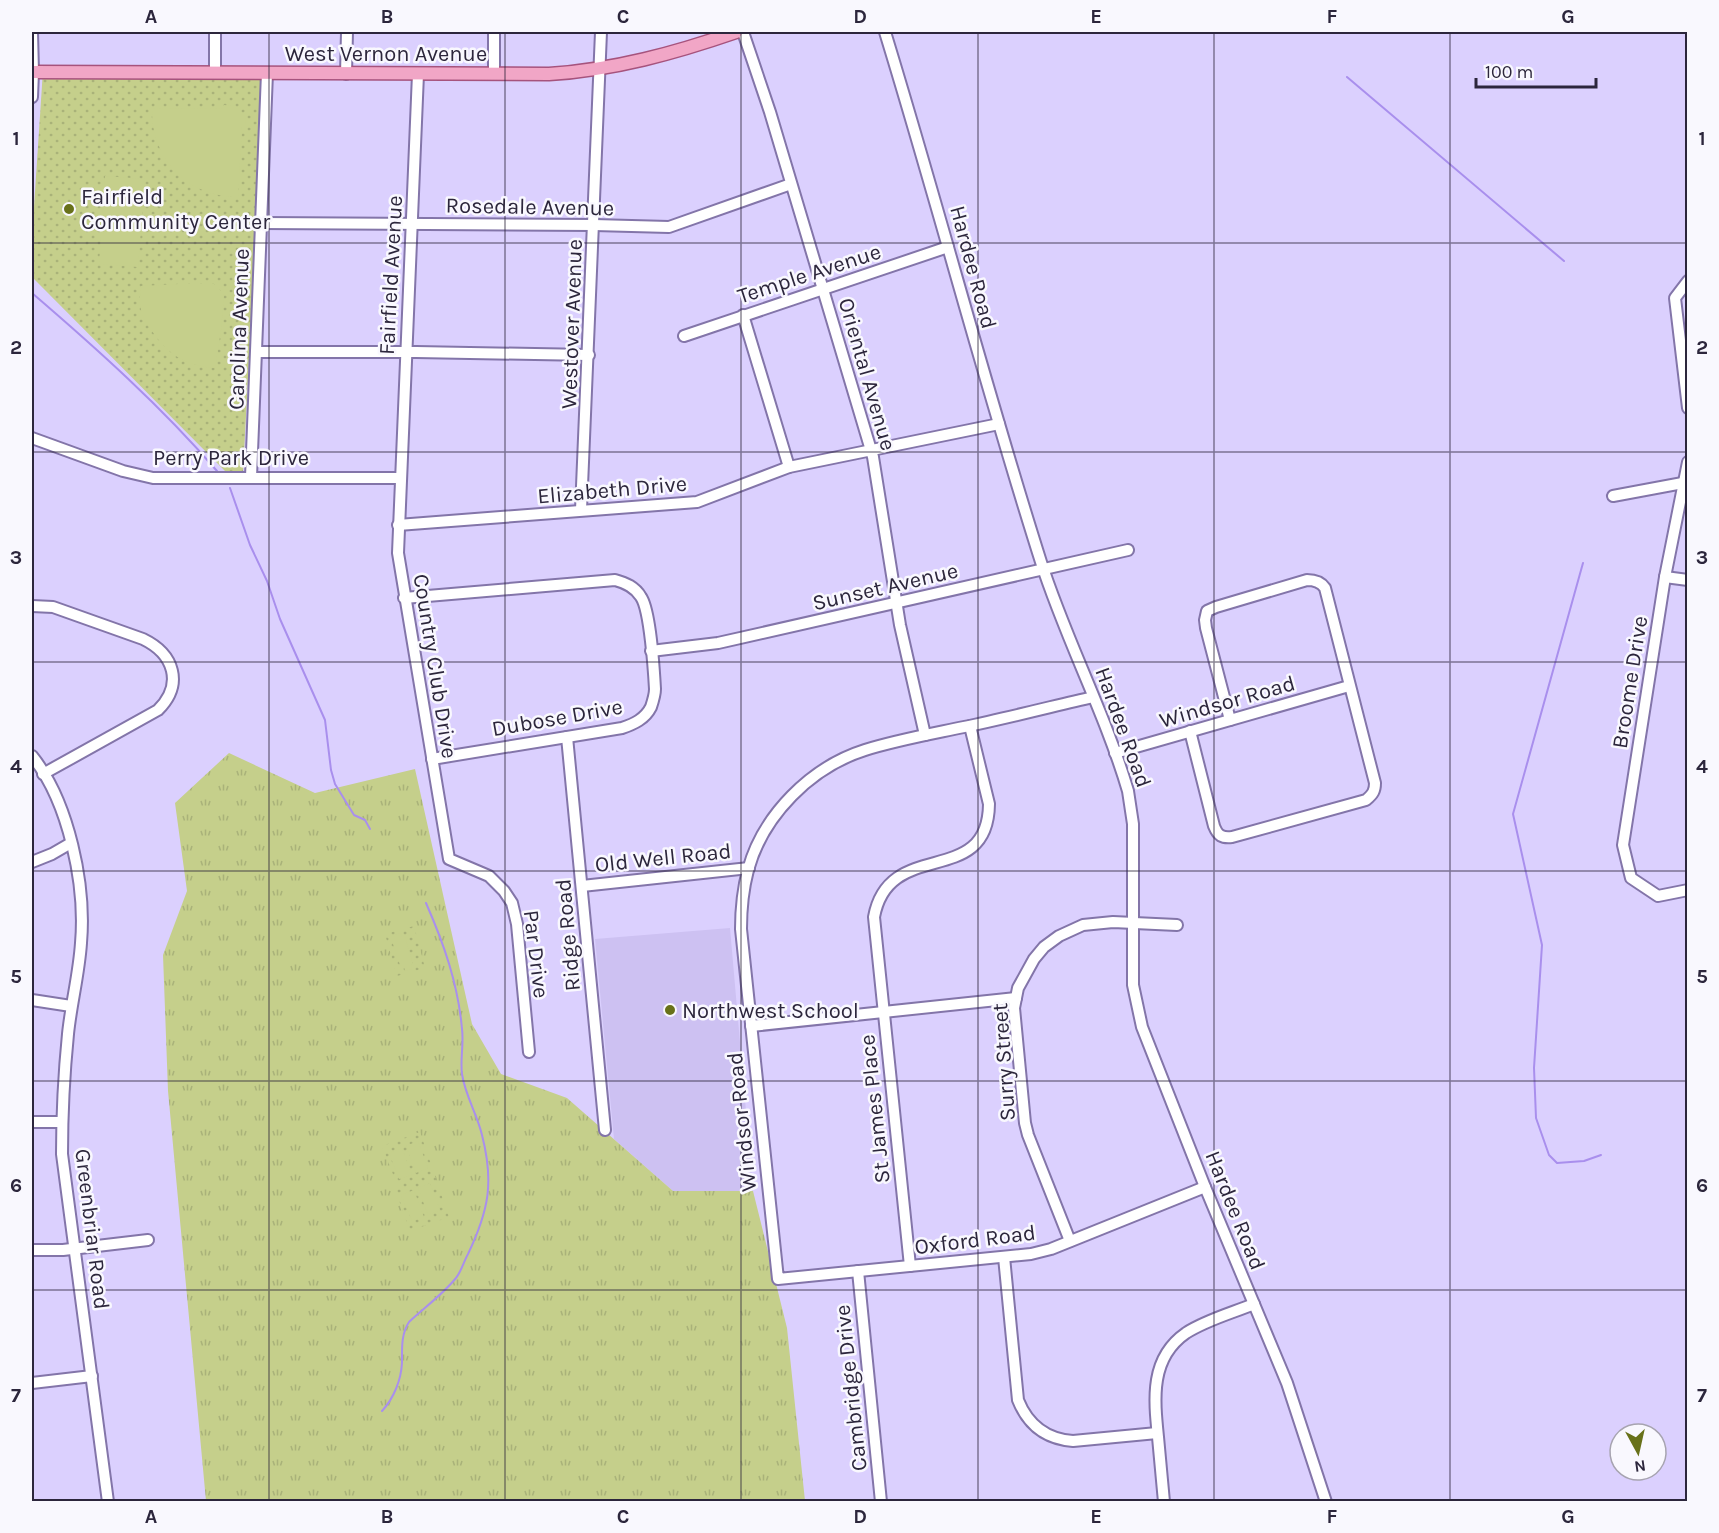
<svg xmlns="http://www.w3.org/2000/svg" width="1719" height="1533" font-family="Karla,sans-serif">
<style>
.built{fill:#cdc1f2}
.grass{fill:url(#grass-tufts)}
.park{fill:url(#park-dots)}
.garden{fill:#c5cf8b}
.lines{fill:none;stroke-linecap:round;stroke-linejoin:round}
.stream{stroke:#a98fed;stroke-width:2}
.minor-casing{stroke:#8375a9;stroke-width:14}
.major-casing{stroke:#a6537d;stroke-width:15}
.minor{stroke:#fff;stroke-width:10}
.major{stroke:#f1a6c6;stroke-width:12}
.grid{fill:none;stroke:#2c263c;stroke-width:1.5;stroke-opacity:0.55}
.poi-dot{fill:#68711a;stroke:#f9f8fe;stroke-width:2}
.labels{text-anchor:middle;stroke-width:5;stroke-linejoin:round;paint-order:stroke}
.street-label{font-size:22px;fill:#2c263c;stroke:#f9f8fe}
.poi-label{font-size:22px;fill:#2c263c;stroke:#f9f8fe;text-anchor:start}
.neatline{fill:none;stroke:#2c263c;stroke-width:2}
.grid-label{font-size:20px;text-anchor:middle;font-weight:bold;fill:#2c263c}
</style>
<defs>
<pattern id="grass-tufts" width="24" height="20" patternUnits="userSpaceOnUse" patternTransform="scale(1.5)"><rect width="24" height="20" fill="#c5cf8b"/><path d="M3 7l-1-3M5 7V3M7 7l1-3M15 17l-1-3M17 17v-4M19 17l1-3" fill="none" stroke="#a9b279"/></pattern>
<pattern id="park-dots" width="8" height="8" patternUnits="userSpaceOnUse" patternTransform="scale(1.5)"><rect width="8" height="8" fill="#c5cf8b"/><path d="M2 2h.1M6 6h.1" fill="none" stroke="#a9b279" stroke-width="1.8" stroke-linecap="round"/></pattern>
</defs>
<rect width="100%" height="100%" fill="#dbd0fe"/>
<!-- built -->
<path class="built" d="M 730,928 L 753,1191 L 673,1191 L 614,1139 L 595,939 Z"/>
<!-- grass -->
<path class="grass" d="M 229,753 L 315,793 L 415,769 L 472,1024 L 501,1074 L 567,1098 L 673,1191 L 753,1191 L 787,1328 L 805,1501 L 206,1501 L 168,1091 L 163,955 L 187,891 L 175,803 Z"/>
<!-- park -->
<g class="park">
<path d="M 43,70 L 264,73 L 243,473 L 225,471 L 32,277 L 32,237 Z"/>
<path d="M 414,926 L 425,968 L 397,976 L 385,934 Z"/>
<path d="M 420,1132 L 449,1217 L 410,1231 L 395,1189 L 398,1187 L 382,1146 Z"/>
</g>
<!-- garden -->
<g class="garden">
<path d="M 224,105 L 235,106 L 246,117 L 245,127 L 242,127 L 238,197 C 188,197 151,159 152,109 L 224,108 Z"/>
<path d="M 105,176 L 145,179 L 138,267 L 99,264 Z"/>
<path d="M 178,284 L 214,284 L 224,294 L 221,330 L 215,368 C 186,366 167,354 152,331 C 147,325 143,318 141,310 C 139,302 140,294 141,286 Z"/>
<path d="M 401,933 L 402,937 L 405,937 L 413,964 L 411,965 L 412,969 L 405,971 L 404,967 L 401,968 L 392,941 L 395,940 L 394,935 Z"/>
<path d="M 418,1141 L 428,1168 L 416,1173 L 406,1146 Z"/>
<path d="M 402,1148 L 412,1175 L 399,1179 L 389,1153 Z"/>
<path d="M 430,1183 L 440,1210 L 428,1215 L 418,1188 Z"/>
<path d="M 414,1190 L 424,1217 L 412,1221 L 401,1195 Z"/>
</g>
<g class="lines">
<!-- stream -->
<g class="stream">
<path d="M 1347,77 L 1564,261"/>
<path d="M 32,293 C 96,348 161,406 217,471"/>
<path d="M 230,488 L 250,545 L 267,581 L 280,619 L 325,720 L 331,770 L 335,784 L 354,815 L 365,820 L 370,829"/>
<path d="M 1583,563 L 1513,814 L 1542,945 L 1534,1068 L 1536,1118 L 1549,1155 L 1557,1163 L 1584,1161 L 1601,1155"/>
<path d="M 382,1411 C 394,1398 401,1380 402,1363 C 402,1349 401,1334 409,1322 C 424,1308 443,1294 456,1278 C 461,1272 464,1261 468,1254 C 489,1210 494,1182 482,1135 C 477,1114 465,1095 462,1074 C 460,1059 464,1044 462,1029 C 458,984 444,944 426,903"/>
</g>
<!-- minor casing -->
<g class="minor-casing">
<g id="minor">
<path d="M 494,32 L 494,74"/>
<path d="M 743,32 L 770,112 L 873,457 L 900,625 L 925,735"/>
<path d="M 885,32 C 939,208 985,386 1041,562 C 1066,640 1105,713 1128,791 L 1133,824 L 1133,985 L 1142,1027 L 1205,1187 L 1287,1383 L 1326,1502"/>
<path d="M 215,73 L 215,32"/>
<path d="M 346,74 L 347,32"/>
<path d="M 418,74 L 398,553 L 449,859 L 489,876 L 504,891 L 512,903 L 517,924 L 529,1052"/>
<path d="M 32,97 L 33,72 L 32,32"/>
<path d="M 261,223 L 594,225 L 669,227 L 791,184"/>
<path d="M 1688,281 L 1675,298 L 1688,408"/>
<path d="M 743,315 L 789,467"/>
<path d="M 684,336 L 948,247"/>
<path d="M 256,352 L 416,352 L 589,355"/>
<path d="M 32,438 L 123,471 L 153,478 L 400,478"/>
<path d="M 1688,462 L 1665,577 L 1623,845 L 1631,878 L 1658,896 L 1688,890"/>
<path d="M 251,477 L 267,73"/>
<path d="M 1613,496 L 1688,482"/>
<path d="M 581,510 L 601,32"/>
<path d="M 398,525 L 697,502 L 789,467 L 999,424"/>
<path d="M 1665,577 L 1688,580"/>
<path d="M 404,598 L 615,580 C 626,583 635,587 641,597 C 650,610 654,671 655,689 C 655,695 653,701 651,707 C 645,719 634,724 622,728 L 432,759"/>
<path d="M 32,606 L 53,607 L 143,639 C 174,654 184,684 158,710 L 43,774"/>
<path d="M 651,651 L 718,643 L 1128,550"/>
<path d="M 1093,697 C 1050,707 1007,718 964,727 C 931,734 897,740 865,750 C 811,767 763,815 748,870 C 743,889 741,910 741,929 L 778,1279 L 1031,1254 L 1051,1249 L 1205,1187"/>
<path d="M 1190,731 L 1214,826 C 1218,836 1222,838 1232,837 L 1366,800 C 1373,794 1375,791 1375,783 L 1325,588 C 1321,582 1315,580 1307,580 L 1216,607 L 1207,611 L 1205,620 L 1206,628 L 1230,720"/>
<path d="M 567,737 L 605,1130"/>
<path d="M 1115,753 L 1349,686"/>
<path d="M 32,756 C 69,802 86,885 81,943 C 79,974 71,1004 68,1034 C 64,1074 62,1114 62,1154 L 108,1502"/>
<path d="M 32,862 L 52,854 L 71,843"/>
<path d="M 582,886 L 749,868"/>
<path d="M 32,1000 L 71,1006"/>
<path d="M 751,1026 L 1016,998"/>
<path d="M 32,1122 L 62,1122"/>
<path d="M 1070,1241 L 1028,1135 L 1025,1123 L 1014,1008 L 1018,988 L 1034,959 L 1044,947 L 1059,936 L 1083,925 L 1113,922 L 1177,925"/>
<path d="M 32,1250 L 63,1250 L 148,1240"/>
<path d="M 1004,1257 L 1018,1400 C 1028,1425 1046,1439 1073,1441 L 1157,1433"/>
<path d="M 910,1266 L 874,917 C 889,836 988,890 989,804 L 970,726"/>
<path d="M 858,1271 L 881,1502"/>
<path d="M 32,1383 L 92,1376"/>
<path d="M 1164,1502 C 1162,1480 1160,1459 1158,1437 C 1154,1398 1150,1358 1186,1333 C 1206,1320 1232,1313 1254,1304"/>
</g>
</g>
<!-- major casing -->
<g class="major-casing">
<path id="major" d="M 32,72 L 549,74 C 614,70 675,53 736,32"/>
</g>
<!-- minor -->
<use href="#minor" class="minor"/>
<!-- major -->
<use href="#major" class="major"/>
</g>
<!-- grid -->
<path class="grid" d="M 269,32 L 269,1502M 505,32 L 505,1502M 741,32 L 741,1502M 978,32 L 978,1502M 1214,32 L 1214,1502M 1450,32 L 1450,1502M 32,243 L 1688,243M 32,452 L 1688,452M 32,662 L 1688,662M 32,871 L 1688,871M 32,1081 L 1688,1081M 32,1290 L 1688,1290"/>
<!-- markers -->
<g class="poi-dot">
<circle cx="69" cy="209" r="6"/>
<circle cx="670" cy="1010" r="6"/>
</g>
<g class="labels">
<!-- street labels -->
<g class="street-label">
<text x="386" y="61">West Vernon Avenue</text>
<text transform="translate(530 206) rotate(1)" y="8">Rosedale Avenue</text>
<text transform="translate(974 267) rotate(75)" y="8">Hardee Road</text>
<text transform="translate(809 273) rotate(-18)" y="8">Temple Avenue</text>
<text transform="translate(390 275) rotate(-87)" y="8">Fairfield Avenue</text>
<text transform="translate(571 324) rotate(-88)" y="8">Westover Avenue</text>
<text transform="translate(238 329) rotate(-88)" y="8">Carolina Avenue</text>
<text transform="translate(868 374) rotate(74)" y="8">Oriental Avenue</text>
<text x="231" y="465">Perry Park Drive</text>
<text transform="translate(612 489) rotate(-5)" y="8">Elizabeth Drive</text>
<text transform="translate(885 586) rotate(-13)" y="8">Sunset Avenue</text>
<text transform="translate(436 666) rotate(81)" y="8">Country Club Drive</text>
<text transform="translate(1629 682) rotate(-81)" y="8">Broome Drive</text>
<text transform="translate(1227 701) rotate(-16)" y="8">Windsor Road</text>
<text transform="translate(557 717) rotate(-10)" y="8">Dubose Drive</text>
<text transform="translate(1124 727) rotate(70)" y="8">Hardee Road</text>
<text transform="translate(663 857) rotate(-6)" y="8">Old Well Road</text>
<text transform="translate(567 935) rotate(-95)" y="8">Ridge Road</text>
<text transform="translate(537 954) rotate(83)" y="8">Par Drive</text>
<text transform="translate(1003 1062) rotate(-94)" y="8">Surry Street</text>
<text transform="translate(874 1109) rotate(-96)" y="8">St James Place</text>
<text transform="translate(741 1122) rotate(-96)" y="8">Windsor Road</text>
<text transform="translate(1236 1210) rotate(68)" y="8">Hardee Road</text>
<text transform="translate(93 1229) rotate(83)" y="8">Greenbriar Road</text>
<text transform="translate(975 1239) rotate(-7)" y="8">Oxford Road</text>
<text transform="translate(850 1388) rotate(-96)" y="8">Cambridge Drive</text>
</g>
<!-- poi labels -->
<g class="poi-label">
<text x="81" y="204">Fairfield<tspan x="81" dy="25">Community Center</tspan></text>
<text x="682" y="1018">Northwest School</text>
</g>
</g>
<!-- border -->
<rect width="1719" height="1533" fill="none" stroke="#f9f8fe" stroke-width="66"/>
<!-- north arrow -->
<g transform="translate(1638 1452) rotate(172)"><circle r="28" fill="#f9f8fe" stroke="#a7a4b0" stroke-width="1.5"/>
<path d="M0-4.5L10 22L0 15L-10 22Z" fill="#68711a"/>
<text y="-9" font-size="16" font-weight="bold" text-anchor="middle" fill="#2c263c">N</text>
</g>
<!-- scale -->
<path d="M1476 78v9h120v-9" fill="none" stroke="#2c263c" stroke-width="3"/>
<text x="1485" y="78" font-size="18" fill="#2c263c" stroke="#f9f8fe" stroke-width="4.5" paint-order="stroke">100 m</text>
<rect x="33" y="33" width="1653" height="1467" class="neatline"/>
<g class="grid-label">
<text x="151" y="23">A</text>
<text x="387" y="23">B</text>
<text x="623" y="23">C</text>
<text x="860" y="23">D</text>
<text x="1096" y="23">E</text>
<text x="1332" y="23">F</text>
<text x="1568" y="23">G</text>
<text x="16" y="145">1</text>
<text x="1702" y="145">1</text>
<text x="16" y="354">2</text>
<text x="1702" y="354">2</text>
<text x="16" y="564">3</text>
<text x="1702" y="564">3</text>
<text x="16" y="773">4</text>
<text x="1702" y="773">4</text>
<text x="16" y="983">5</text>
<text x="1702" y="983">5</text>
<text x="16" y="1192">6</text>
<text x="1702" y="1192">6</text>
<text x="16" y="1402">7</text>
<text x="1702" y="1402">7</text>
<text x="151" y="1523">A</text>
<text x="387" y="1523">B</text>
<text x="623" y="1523">C</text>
<text x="860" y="1523">D</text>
<text x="1096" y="1523">E</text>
<text x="1332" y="1523">F</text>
<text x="1568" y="1523">G</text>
</g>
</svg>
